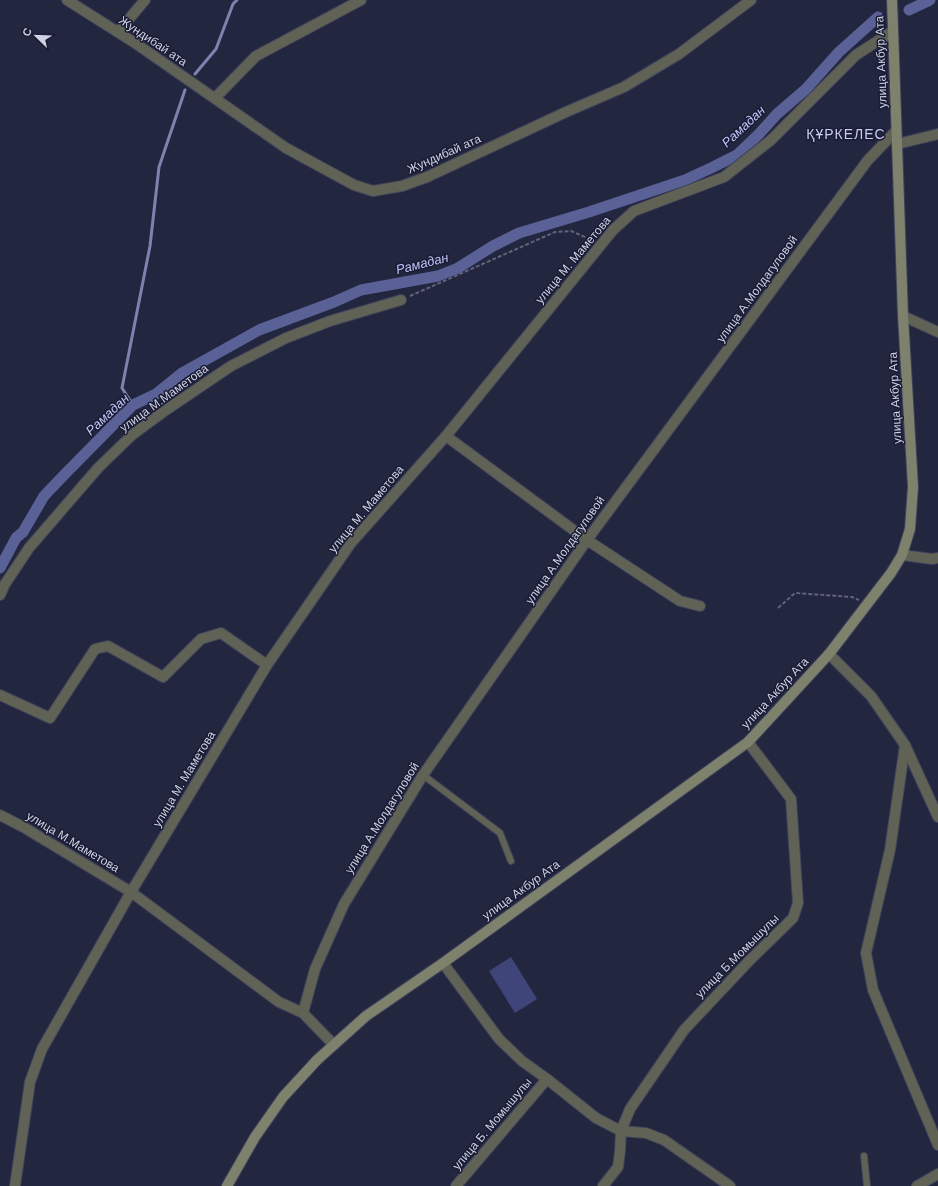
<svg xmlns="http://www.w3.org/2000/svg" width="938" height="1186" font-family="Helvetica,sans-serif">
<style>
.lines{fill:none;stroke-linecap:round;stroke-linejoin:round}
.stream{stroke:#7d83ae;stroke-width:3}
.canal{stroke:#5a6197;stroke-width:11}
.building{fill:#404579}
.service-casing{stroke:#3f4259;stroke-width:8}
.minor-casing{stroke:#3f4259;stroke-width:12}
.tertiary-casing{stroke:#3f4259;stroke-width:12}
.secondary-casing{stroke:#3f4259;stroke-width:12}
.path{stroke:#606379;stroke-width:2;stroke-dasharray:4 2;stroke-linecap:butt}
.service{stroke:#5f6254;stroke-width:6}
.minor{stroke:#5f6254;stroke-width:10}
.tertiary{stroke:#5f6254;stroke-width:10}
.secondary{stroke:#7e826d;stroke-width:10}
.labels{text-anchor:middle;stroke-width:3;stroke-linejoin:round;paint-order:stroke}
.street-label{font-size:12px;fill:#cfd2e3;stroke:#1a1c35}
.water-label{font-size:13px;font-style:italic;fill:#bfc7f8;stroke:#1a1c35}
.quarter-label{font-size:14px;letter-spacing:1px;fill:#c9cef0;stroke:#1a1c35}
</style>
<rect width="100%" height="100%" fill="#23263f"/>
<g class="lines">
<!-- stream -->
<g class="stream">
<path d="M 195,74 L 216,49 L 233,4 L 237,0"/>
<path d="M 133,405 L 122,388 L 150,246 L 159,167 L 185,90"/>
</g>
<!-- canal -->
<g class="canal">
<path d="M 909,10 L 930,0"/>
<path d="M 0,568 L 16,538 L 23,532 L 44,496 L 65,474 L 133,405 L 156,394 L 182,373 L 259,330 L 334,302 L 361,290 L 438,276 L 458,268 L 493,246 L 519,233 L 589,212 L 685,180 L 711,168 L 737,155 L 759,134 L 777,114 L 806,89 L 839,52 L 878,17"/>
</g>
</g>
<!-- building -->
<path class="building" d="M 511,957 L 537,999 L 515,1013 L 489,971 Z"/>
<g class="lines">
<!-- service casing -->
<g class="service-casing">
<g id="service">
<path d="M 423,775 L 500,833 L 511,861"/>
<path d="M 864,1156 L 867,1186"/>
</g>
</g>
<!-- minor casing -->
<g class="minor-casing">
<g id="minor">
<path d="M 118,32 L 145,0"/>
<path d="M 215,98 L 256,56 L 361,0"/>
<path d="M 897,144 L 938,134"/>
<path d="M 903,316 L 938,332"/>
<path d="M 446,436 L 587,540 L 680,601 L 700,606"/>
<path d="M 902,555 L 932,559 L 938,558"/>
<path d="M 0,595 L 5,584 L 29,548 L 98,468 L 132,435 L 166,410 L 231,366 L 286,338 L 330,321 L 401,300"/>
<path d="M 829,654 L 871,696 L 905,745 L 938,817"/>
<path d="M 0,695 L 50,718 L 95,649 L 108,646 L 163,677 L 201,639 L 221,633 L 267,665"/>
<path d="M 905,745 L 890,850 L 866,953 L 873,990 L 938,1145"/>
<path d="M 0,815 L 25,828 L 131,892 L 279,1002 L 303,1013 L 334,1045"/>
<path d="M 443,963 L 499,1039 L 522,1061 L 547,1079 L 596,1118 L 621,1131 L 646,1133 L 664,1140 L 730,1186"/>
<path d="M 303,1013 L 315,969 L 344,904 L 423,775 L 587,540 L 868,160 L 896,131"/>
<path d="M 15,1186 L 30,1082 L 42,1049 L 131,892 L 267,665 L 351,543 L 446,436 L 613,230 L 634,211 L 724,177 L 771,140 L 856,55 L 893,31"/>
<path d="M 456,1186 L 547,1079"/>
<path d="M 603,1186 L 618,1167 L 620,1151 L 621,1131 L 630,1109 L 684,1030 L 750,960 L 793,918 L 798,903 L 791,799 L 748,742"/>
<path d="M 917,1186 L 938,1174"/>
</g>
</g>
<!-- tertiary casing -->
<g class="tertiary-casing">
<path id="tertiary" d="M 67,0 L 135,43 L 286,148 L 354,185 L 373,191 L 402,186 L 427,177 L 566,112 L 624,87 L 679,54 L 751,0"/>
</g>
<!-- secondary casing -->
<g class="secondary-casing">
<path id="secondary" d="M 227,1186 L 255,1137 L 283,1097 L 317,1060 L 366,1016 L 443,963 L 748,742 L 829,654 L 891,573 L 902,555 L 910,529 L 913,487 L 903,316 L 892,0"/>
</g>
<!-- path -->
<g class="path">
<path d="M 410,296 L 555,232 L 571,231 L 592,240"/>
<path d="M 778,608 L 795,593 L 852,597 L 859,600"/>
</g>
<!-- service -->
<use href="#service" class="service"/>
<!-- minor -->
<use href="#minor" class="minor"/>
<!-- tertiary -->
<use href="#tertiary" class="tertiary"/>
<!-- secondary -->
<use href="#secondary" class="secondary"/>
</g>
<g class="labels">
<!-- street labels -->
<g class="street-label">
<text transform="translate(153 41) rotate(34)" y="4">Жундибай ата</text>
<text transform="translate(881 62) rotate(-92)" y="4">улица Акбур Ата</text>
<text transform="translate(444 154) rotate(-24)" y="4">Жундибай ата</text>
<text transform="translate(573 260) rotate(-50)" y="4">улица М. Маметова</text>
<text transform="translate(757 289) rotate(-54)" y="4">улица А.Молдагуловой</text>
<text transform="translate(164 398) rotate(-36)" y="4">улица М.Маметова</text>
<text transform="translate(895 398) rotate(-93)" y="4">улица Акбур Ата</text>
<text transform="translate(366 509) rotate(-50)" y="4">улица М. Маметова</text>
<text transform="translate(565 550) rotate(-55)" y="4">улица А.Молдагуловой</text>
<text transform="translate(775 693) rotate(-47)" y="4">улица Акбур Ата</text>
<text transform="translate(184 779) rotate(-59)" y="4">улица М. Маметова</text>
<text transform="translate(382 818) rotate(-58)" y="4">улица А.Молдагуловой</text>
<text transform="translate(73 842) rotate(31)" y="4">улица М.Маметова</text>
<text transform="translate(521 890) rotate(-36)" y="4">улица Акбур Ата</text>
<text transform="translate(737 956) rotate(-45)" y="4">улица Б.Момышулы</text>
<text transform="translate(492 1124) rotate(-50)" y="4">улица Б. Момышулы</text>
</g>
<!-- water labels -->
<g class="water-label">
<text transform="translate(743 126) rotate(-43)" y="5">Рамадан</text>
<text transform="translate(422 263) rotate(-14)" y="5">Рамадан</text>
<text transform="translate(107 414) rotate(-43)" y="5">Рамадан</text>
</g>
<!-- quarter labels -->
<g class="quarter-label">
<text x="846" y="139">ҚҰРКЕЛЕС</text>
</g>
</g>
<!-- north arrow -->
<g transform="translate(36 36) rotate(293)" stroke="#1a1c35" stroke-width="3" paint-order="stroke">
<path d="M0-3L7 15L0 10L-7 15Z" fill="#cfd2e3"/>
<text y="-6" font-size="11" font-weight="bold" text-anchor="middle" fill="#cfd2e3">С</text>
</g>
</svg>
